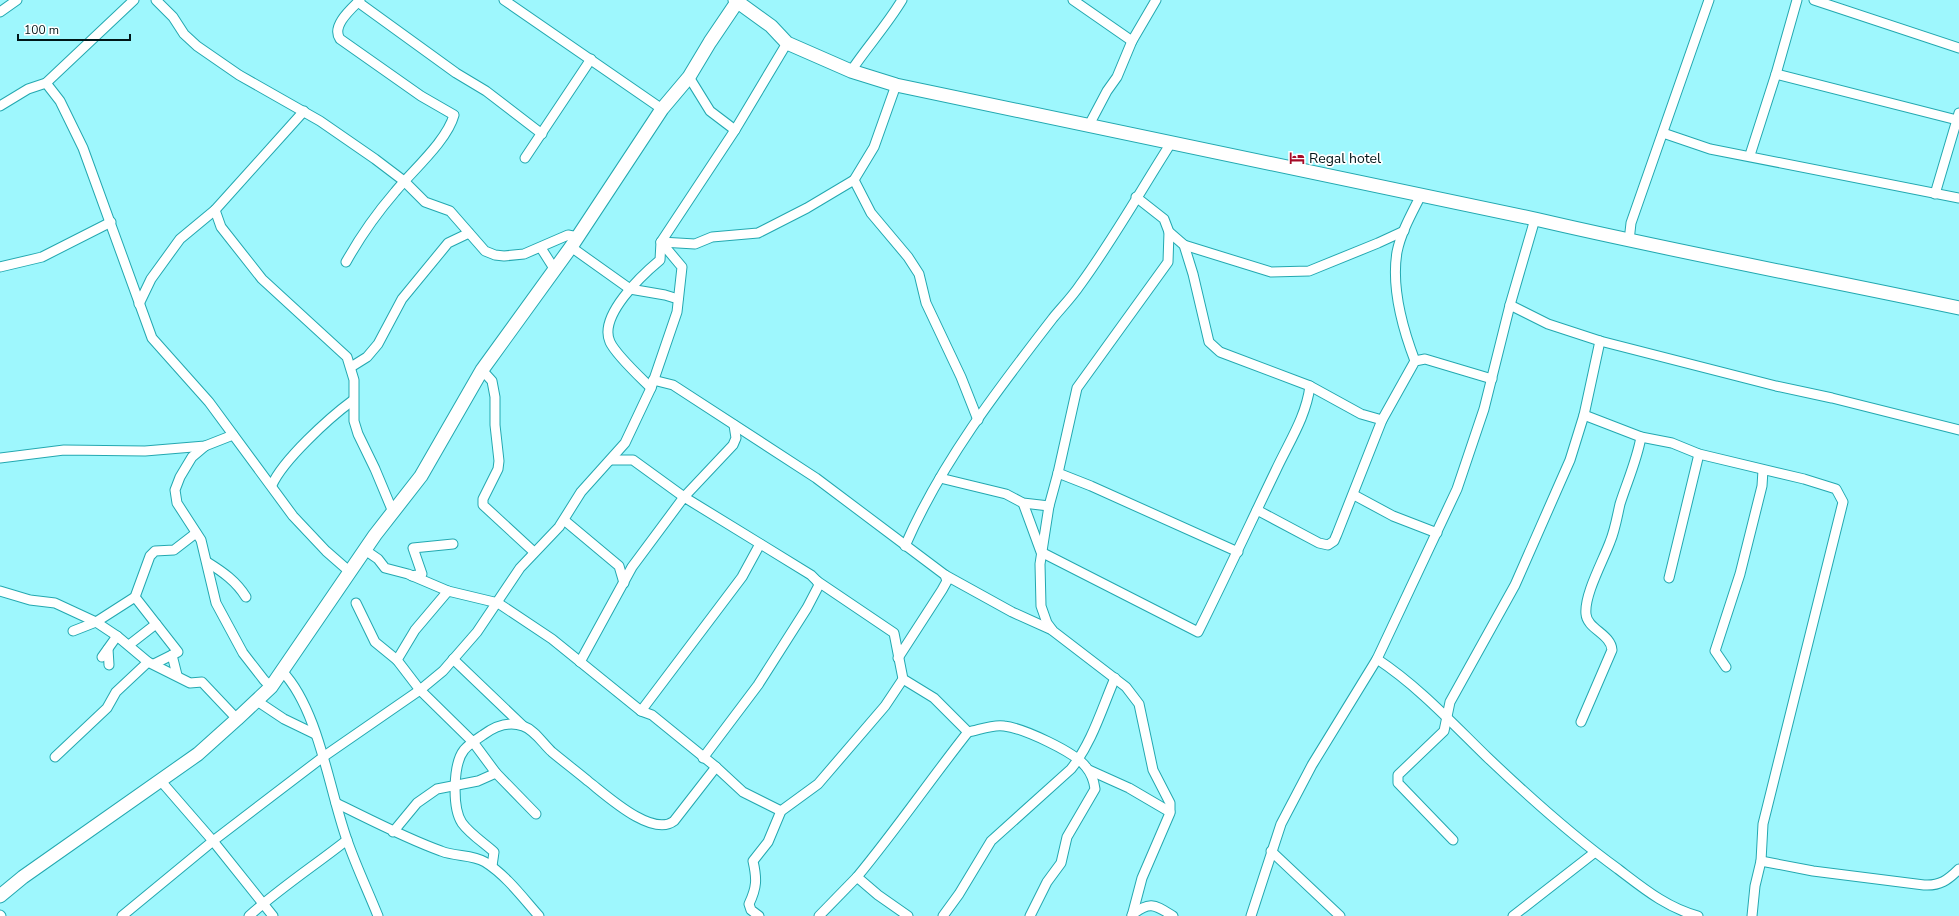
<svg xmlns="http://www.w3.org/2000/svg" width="1959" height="916" font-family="'Nunito Sans',sans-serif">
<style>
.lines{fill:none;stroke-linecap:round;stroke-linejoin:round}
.street-casing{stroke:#23a8b0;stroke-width:11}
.secondary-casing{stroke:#23a8b0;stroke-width:15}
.street{stroke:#fff;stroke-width:9}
.secondary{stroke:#fff;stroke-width:13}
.labels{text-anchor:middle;stroke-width:3.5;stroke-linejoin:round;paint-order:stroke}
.poi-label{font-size:14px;fill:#001618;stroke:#fff;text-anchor:start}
</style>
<rect width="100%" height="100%" fill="#9ef7fd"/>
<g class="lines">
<!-- street casing -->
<g class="street-casing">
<g id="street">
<path d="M 156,0 L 173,17 L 184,34 L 197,46 L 239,75 L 320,121 L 375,159 L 404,181 L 425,202 L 450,211 L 485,251 L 495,255 L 504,256 L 524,254 L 568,235 L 578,237"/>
<path d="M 504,0 L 662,109"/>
<path d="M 1073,0 L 1132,41"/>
<path d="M 1814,0 L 1959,48"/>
<path d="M 358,2 L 456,73 L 486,91 L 542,134"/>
<path d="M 0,12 L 17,0"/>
<path d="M 851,71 C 867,47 887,25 902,0"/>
<path d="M 1776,74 L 1957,120"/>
<path d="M 689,77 L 710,111 L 735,130"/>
<path d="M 46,83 L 60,101 L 83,148 L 152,338 L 209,402 L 293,516 L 326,551 L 350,572"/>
<path d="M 0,106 L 28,89 L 46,83 L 134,0"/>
<path d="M 1089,125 L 1107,91 L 1117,77 L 1132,41 L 1156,0"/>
<path d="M 1663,133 L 1710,149 L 1959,198"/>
<path d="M 1750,155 L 1776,74 L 1797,0"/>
<path d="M 525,158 L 591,59"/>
<path d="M 854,180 L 871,213 L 908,257 L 919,274 L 926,303 L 961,377 L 978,420"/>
<path d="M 1935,194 L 1959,113"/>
<path d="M 1136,197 L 1164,219 L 1169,232 L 1184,245 L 1193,274 L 1209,342 L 1220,352 L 1310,386 L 1361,414 L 1382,420"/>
<path d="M 215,210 L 221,227 L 262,279 L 347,357 L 354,380 L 354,421 L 358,434 L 375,469 L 393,512"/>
<path d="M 1535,219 L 1510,305 L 1484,409 L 1457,489 L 1377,659 C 1418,686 1452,723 1487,757 C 1529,797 1571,835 1618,869 C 1643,888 1667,908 1698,916"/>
<path d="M 1629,241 L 1631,223 L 1709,0"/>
<path d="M 661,242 L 695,244 L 712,237 L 758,233 L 807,208 L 854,180 L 874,147 L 896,85"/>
<path d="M 1184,245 L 1271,272 L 1309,271 L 1378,243 L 1404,231"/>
<path d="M 571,247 L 630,289 L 665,295 L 678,299"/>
<path d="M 541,248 L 555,270"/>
<path d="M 346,262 C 360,237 376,214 395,192 C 412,171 447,141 454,115 L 421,96 L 340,39 C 331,26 351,9 360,0"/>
<path d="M 0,267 L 42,257 L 111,222"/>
<path d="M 139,304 L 151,279 L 180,239 L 215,210 L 304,111"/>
<path d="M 1510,305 L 1548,324 L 1600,341 L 1776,386 L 1832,398 L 1959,430"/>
<path d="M 1415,361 C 1402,327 1391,288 1397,252 C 1401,232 1412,213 1421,195"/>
<path d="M 351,367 L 367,357 L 378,344 L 402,299 L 448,243 L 469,233"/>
<path d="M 482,370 L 492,381 L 495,397 L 495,425 L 499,461 L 498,469 L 483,499 L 483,505 L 534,552"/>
<path d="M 653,380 L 673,385 L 816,478 L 945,575 L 947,581 L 942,590 L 898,658"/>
<path d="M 651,388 C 640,377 616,355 610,342 C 598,316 642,275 660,260 L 661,242 L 735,130 L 787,43"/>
<path d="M 1584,415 L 1641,437 L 1672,443 L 1699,454 L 1804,479 L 1836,489 L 1843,502 L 1763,824 L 1761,861 L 1755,886 L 1752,916"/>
<path d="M 205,446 L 192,457 L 180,477 L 175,490 L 177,503 L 201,540 L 216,603 L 243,653 L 264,680 L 271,687"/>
<path d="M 0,458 L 64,450 L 145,451 L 205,446 L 233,435"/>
<path d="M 611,460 L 633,460 L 684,497 L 733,445 L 736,438 L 734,425"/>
<path d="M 1058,473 L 1091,486 L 1238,552"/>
<path d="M 940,478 L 1006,494 L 1023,503 L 1049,506"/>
<path d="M 272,485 C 283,460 329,418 352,401"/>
<path d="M 1354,495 L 1393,516 L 1437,533"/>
<path d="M 1023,503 L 1041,552 L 1198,632 C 1225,578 1250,524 1276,470 C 1289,442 1306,417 1310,386"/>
<path d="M 1257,510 L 1319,543 L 1328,545 L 1334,541 L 1337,534 L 1382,420 L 1415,361 L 1425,359 L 1492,379"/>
<path d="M 564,520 L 619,566 L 624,583"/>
<path d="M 905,546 C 941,463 998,389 1053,318 C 1062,307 1072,297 1080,285 C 1113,240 1141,190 1171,143"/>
<path d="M 365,550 L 378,559 L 385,568 L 408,574 L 448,591"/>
<path d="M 207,562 C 223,572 236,581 246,597"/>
<path d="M 945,575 L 1012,612 L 1052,630"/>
<path d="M 412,576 L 422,574 L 413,548 L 453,544"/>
<path d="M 1669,578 L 1699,454"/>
<path d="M 817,581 L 894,633 L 903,679 L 934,698 L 968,732 C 979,730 993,724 1004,726 C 1023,728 1075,752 1086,767 C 1091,773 1094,781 1095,789 L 1067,837 L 1061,863 L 1047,882 L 1030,916"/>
<path d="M 0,591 L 30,600 L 55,603 L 96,622 L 117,636 L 148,662 L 190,683 L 202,682 L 237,719"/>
<path d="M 135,597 L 178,652 L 154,664"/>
<path d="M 356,603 L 375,642 L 397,660"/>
<path d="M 73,631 L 96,622 L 135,597 L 150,556 L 155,551 L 174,550 L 196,533"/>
<path d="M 129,645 L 156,624"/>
<path d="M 108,649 L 109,665"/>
<path d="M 172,655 L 177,675"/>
<path d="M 102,657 L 117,636"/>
<path d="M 453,659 L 522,725"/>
<path d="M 580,662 L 632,567 L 684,497 L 811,575 L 817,581 L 819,585 L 807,608 L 758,685 L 703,758"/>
<path d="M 1726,667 L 1715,651 L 1740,574 L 1762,486 L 1763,470"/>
<path d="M 282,671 C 319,710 329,790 347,840 C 356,866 368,891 378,916"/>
<path d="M 257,701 L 284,719 L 315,734"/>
<path d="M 641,711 L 742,577 L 760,544"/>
<path d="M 1581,722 L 1612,650 C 1611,634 1587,629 1586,614 C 1584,595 1603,561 1610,542 C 1615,530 1617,517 1620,504 C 1627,482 1637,460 1641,437"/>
<path d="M 55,757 L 107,708 L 116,692 L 148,662"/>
<path d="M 716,767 L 743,792 L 781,811"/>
<path d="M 1089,770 L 1129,788 L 1170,812"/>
<path d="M 160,780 L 213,841 L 273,916"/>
<path d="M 336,803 C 371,820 405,838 441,851 C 456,857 472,854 485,862 C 506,875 523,898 539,916"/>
<path d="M 393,832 L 417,803 L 437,789 L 478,781 L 496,773"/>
<path d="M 1453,840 L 1398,783 L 1398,775 L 1444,731 L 1450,702 L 1515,585 L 1570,460 L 1584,415 L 1600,341"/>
<path d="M 1271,851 L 1340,916"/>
<path d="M 1761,861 L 1813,871 L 1924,885 C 1940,886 1948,880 1959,869"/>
<path d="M 492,866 L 494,852 C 484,843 470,834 462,823 C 452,808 453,764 464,750 C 469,744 477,739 483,735 C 495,726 509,721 523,726 C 535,730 543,744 552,752 C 564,762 576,771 588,781 C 605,794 652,838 674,821 L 716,767 L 652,715 L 641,711 L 552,639 L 498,603 L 448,591 L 415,630 L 397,660 L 420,690 L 473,742 L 496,773 L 536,814"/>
<path d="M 0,915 L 1,916"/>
<path d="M 1132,915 C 1150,900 1155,905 1173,916"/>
<path d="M 122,916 L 213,841 L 323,757 L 420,690 L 443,671 L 477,632 L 520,568 L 559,527 L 581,492 L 625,443 L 651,388 L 677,312 L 682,267 L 661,242"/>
<path d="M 249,916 C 280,888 314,866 347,840"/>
<path d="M 759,916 L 751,910 L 749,904 C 757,887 757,879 753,861 L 768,842 L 781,811 L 818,784 L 885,706 L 903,679"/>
<path d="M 819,916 L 857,877"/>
<path d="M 908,916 L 878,895 L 857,877 C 896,830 930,780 968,732"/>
<path d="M 943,916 L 959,894 L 991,841 L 1071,769 C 1092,743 1102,708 1115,678"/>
<path d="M 1132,916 L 1142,878 L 1170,813 L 1170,803 L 1153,770 L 1139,704 L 1126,687 L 1053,631 L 1047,623 L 1041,606 L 1040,564 L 1049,506 L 1058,473 L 1077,388 L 1168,262 L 1169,232"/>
<path d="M 1251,916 L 1281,824 L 1312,765 L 1377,659"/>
<path d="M 1513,916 L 1594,853"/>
</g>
</g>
<!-- secondary casing -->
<g class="secondary-casing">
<g id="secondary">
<path d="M 735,0 L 771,26 L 787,43 L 851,71 L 896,85 L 1535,219 C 1676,252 1818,278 1959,308"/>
<path d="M 0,896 L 23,877 L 198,754 L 237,719 L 271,687 L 375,535 L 421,476 L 482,370 L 571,247 L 662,109 L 689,77 L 710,42 L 737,2"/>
</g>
</g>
<!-- street -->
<use href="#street" class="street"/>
<!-- secondary -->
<use href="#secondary" class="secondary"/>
</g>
<!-- icons -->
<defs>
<g id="hotel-bare" transform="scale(1.2)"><path d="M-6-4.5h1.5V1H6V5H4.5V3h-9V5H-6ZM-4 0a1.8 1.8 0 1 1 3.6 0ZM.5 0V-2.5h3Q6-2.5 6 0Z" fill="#a60c28" stroke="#fff" stroke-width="2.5" paint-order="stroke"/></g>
</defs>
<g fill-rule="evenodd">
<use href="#hotel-bare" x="1297" y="158"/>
</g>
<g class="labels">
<!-- poi labels -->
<g class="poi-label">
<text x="1309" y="163">Regal hotel</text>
</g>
</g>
<!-- scale -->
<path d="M18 34v6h112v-6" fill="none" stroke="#001618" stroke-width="2"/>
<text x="24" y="34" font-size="12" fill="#001618" stroke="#ffffff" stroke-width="3" paint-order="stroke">100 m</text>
</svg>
